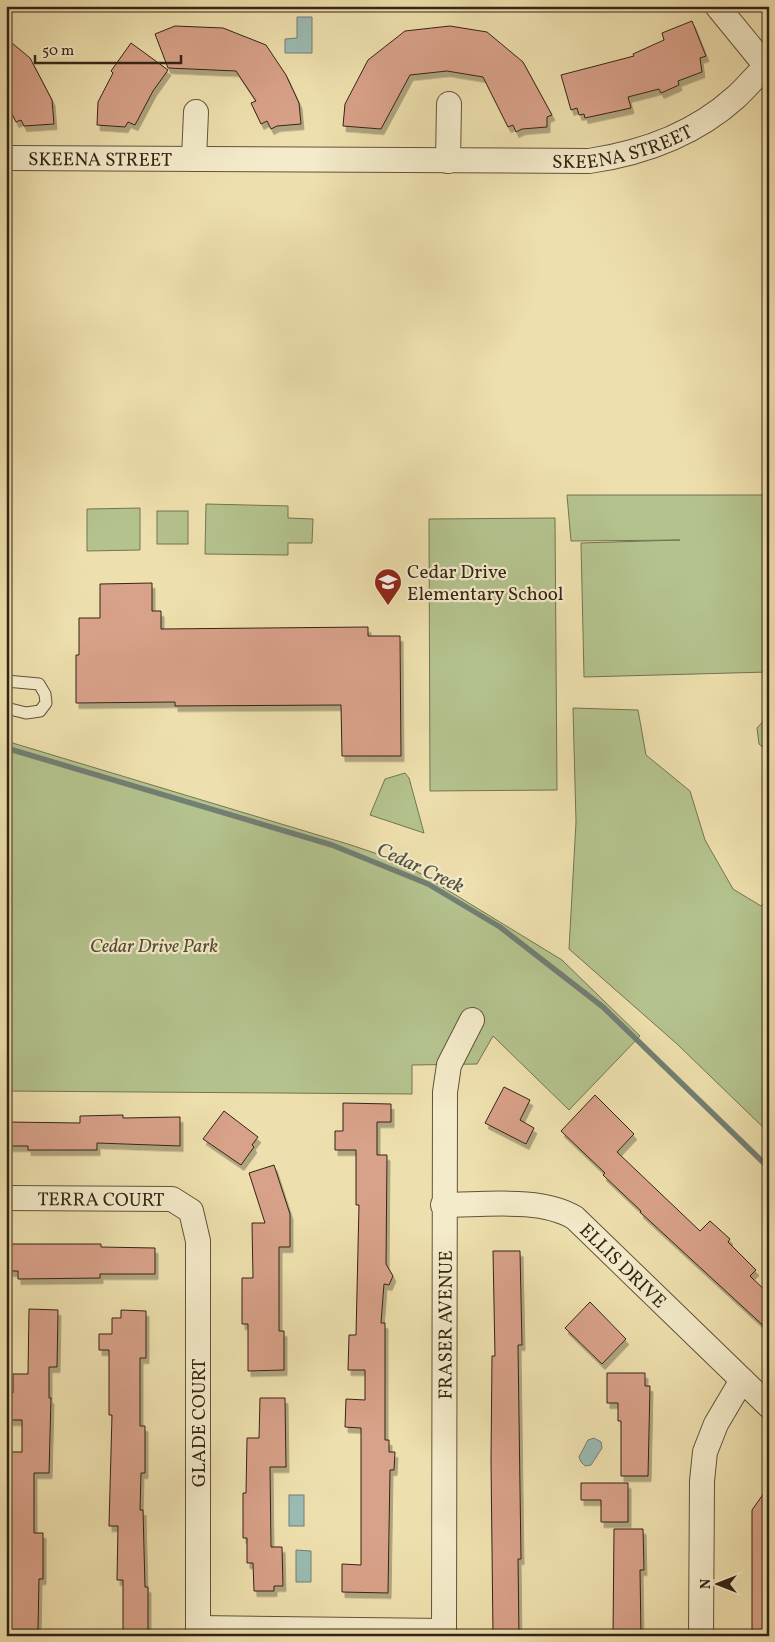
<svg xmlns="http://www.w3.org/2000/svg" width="775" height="1642" font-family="Vollkorn,serif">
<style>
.green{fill:#b4c38e;stroke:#747452}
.water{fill:#9bbbb3;stroke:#727f74}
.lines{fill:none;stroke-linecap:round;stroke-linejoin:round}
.stream{stroke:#727f74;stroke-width:5.5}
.building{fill:#d8a189;stroke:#342415;filter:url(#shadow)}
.lane-casing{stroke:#62533b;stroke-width:13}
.street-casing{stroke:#62533b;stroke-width:26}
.lane{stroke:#f4ebca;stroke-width:11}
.street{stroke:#f4ebca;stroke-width:24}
.labels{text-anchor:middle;stroke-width:4.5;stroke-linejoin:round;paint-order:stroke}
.street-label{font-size:19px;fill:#342415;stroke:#f4ebca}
.poi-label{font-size:19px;fill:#342415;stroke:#f4ebca;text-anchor:start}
.park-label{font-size:19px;font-style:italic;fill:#544c33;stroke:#f4ebca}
.water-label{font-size:20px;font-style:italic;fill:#535144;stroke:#f4ebca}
</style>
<defs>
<filter id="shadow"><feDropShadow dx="3" dy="5.5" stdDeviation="0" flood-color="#0004"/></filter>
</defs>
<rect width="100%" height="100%" fill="#eee0ae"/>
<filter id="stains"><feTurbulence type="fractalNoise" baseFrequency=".004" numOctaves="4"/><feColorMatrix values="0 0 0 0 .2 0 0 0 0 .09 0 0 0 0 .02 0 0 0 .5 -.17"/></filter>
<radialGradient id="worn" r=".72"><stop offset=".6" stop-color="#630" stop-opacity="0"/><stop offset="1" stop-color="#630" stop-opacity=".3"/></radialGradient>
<!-- green -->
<g class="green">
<path d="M 567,495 L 769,495 L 769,672 L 584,677 L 581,543 L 680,540 L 571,541 Z"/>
<path d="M 206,504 L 288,506 L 288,518 L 313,519 L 312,543 L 288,543 L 288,555 L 205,554 Z"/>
<path d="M 140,508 L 140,550 L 87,551 L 87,509 Z"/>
<rect x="157" y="511" width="31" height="33"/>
<path d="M 555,518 L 557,790 L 430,791 L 429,519 Z"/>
<path d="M 573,708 L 638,710 L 646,755 L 690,791 L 705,840 L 733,889 L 761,906 L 769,898 L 769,1133 L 677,1044 L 569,949 L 576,822 Z"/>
<path d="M 769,715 L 769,753 L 759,744 L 757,728 Z"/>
<path d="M 6,741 L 351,845 L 410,865 L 408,869 L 418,872 L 562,960 L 640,1036 L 569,1110 L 493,1036 L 477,1064 L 412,1065 L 412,1094 L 6,1091 Z"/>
<path d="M 405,773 L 409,778 L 424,833 L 370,815 L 385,779 Z"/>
</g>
<!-- water -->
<g class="water">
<path d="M 297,17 L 312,17 L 312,53 L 285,53 L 285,39 L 297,38 Z"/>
<path d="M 594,1438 L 601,1442 L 602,1448 L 591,1465 L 585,1466 L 581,1462 L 579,1457 L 588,1440 Z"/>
<rect x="289" y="1495" width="15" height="31"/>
<path d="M 296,1550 L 311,1551 L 311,1582 L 296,1582 Z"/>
</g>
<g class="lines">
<!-- stream -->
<path class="stream" d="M 6,748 L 332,845 L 428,884 L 500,927 L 603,1007 L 769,1168"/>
</g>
<!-- building -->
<g class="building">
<path d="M 692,21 L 706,56 L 700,58 L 702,72 L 678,81 L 679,85 L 661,93 L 659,89 L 628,97 L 631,108 L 585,118 L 584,114 L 579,115 L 577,108 L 571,110 L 561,75 L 634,56 L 633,54 L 664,40 L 662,33 Z"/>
<path d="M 175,26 L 223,28 L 266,45 L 286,75 L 299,103 L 301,124 L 277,126 L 271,129 L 267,121 L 261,124 L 251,103 L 256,101 L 236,71 L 168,68 L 155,34 Z"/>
<path d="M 450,26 L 487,32 L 523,62 L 552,115 L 547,117 L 547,127 L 522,129 L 516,132 L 513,125 L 508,127 L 483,77 L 447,71 L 410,75 L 381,129 L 343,126 L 345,104 L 368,60 L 405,31 Z"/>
<path d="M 6,38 L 30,58 L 52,100 L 54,124 L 24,126 L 21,120 L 16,122 L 6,102 Z"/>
<path d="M 131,43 L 168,70 L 153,91 L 135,125 L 128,122 L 125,127 L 97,125 L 98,102 L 113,73 L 111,71 Z"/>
<path d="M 152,583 L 152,611 L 161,611 L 161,629 L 368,627 L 368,636 L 400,636 L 401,756 L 342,756 L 341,705 L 175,706 L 175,702 L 76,703 L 76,655 L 79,655 L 79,618 L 100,618 L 100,584 Z"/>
<path d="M 504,1087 L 530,1100 L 520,1120 L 534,1128 L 526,1144 L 485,1123 Z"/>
<path d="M 595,1095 L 634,1134 L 617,1152 L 700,1231 L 710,1221 L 730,1239 L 728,1242 L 756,1270 L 750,1276 L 769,1294 L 769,1331 L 640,1212 L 641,1211 L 603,1175 L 605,1173 L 561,1131 Z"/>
<path d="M 343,1103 L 391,1104 L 391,1122 L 377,1122 L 377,1155 L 387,1155 L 386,1264 L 393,1276 L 389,1285 L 384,1284 L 381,1323 L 385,1323 L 385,1440 L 389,1440 L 389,1452 L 395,1452 L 394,1470 L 390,1470 L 388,1593 L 342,1592 L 342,1564 L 361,1565 L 361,1428 L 345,1427 L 346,1399 L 365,1400 L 365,1370 L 348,1370 L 349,1335 L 356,1335 L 359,1205 L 356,1205 L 356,1150 L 335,1150 L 335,1131 L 343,1131 Z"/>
<path d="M 224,1111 L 258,1137 L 252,1145 L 254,1147 L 241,1165 L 203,1139 Z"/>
<path d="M 123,1115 L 123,1118 L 180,1117 L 180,1146 L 97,1143 L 97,1150 L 28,1150 L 28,1146 L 6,1146 L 6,1122 L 80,1123 L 80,1116 Z"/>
<path d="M 274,1165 L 290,1214 L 290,1247 L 279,1247 L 279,1331 L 284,1331 L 284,1370 L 248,1371 L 248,1324 L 242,1324 L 242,1278 L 253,1278 L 252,1223 L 265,1223 L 249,1173 Z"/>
<path d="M 6,1244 L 101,1244 L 101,1247 L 155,1248 L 155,1274 L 100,1274 L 100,1278 L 18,1279 L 18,1271 L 6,1271 Z"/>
<path d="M 493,1251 L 520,1251 L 522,1345 L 518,1345 L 521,1559 L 518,1559 L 519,1636 L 493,1636 L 491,1460 L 492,1356 L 495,1356 Z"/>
<path d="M 590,1302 L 626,1339 L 602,1364 L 565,1328 Z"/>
<path d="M 29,1309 L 58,1310 L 57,1367 L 49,1367 L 49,1398 L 51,1398 L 49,1473 L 34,1473 L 34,1533 L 43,1533 L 43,1579 L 39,1579 L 38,1630 L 6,1630 L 6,1452 L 22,1452 L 22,1420 L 6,1420 L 6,1393 L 13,1393 L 13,1374 L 28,1374 Z"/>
<path d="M 121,1310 L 146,1311 L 146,1358 L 140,1358 L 140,1426 L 145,1426 L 145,1473 L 141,1473 L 140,1510 L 143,1510 L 145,1587 L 148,1587 L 148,1633 L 123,1633 L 123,1580 L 117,1580 L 118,1526 L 109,1526 L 112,1415 L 109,1415 L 109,1350 L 99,1350 L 99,1334 L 112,1334 L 112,1318 L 121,1318 Z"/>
<path d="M 607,1373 L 645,1373 L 645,1386 L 650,1386 L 648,1476 L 621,1476 L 621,1421 L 618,1421 L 618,1403 L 607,1403 Z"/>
<path d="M 260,1398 L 285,1398 L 286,1467 L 270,1467 L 271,1547 L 282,1547 L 283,1586 L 274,1586 L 274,1591 L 254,1591 L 253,1563 L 247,1563 L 247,1538 L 243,1538 L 243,1493 L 246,1493 L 247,1438 L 259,1438 Z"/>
<path d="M 581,1483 L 628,1483 L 628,1522 L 601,1522 L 601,1500 L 581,1500 Z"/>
<path d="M 769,1486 L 769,1632 L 752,1633 L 752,1510 Z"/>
<path d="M 614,1529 L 643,1529 L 644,1570 L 640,1570 L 641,1636 L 613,1636 Z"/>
</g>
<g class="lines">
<!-- lane casing -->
<g class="lane-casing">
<path id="lane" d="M 6,681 L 39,684 L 45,694 L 46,703 L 40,711 L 26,713 L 6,708"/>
</g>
<!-- street casing -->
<g class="street-casing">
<g id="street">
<path d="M 717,6 L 766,66"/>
<path id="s1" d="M 6,158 L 589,161 C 644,153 694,135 736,97 C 747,87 757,74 769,64"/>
<path d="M 194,159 L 196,112"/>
<path d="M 448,161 L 449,104"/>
<path id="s2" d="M 6,1198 L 172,1199 L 191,1211 L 198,1241 L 198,1636"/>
<path id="s3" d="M 443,1205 C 484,1205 541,1197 575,1218 L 769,1406"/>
<path d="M 198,1628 L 444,1631"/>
<path id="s4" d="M 444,1636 L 445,1092 L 449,1065 L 472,1020"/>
<path d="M 701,1636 L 702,1481 L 705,1452 L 716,1424 L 742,1380"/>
</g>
</g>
<!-- lane -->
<use href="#lane" class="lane"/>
<!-- street -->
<use href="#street" class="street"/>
</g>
<!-- icons -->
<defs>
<g id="school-pin" transform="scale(1.4375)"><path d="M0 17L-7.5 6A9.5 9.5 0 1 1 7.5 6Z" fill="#8f2418" stroke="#f4ebca"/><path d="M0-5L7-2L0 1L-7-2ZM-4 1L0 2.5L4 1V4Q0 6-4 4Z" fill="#fff"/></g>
</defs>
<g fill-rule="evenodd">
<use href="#school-pin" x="388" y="582"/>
</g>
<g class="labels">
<!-- street labels -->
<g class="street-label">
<text dy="7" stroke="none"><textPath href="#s1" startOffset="618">SKEENA STREET</textPath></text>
<text dy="7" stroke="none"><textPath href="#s1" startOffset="94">SKEENA STREET</textPath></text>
<text dy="7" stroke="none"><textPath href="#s2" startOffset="95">TERRA COURT</textPath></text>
<text dy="7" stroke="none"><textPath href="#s3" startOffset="202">ELLIS DRIVE</textPath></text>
<text dy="7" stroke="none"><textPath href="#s4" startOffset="311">FRASER AVENUE</textPath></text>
<text transform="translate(198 1423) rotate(-90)" y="7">GLADE COURT</text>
</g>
<!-- poi labels -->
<g class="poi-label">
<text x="407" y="578">Cedar Drive<tspan x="407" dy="22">Elementary School</tspan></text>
</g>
<!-- park labels -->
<g class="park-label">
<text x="154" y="952">Cedar Drive Park</text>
</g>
<!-- water labels -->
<g class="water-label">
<text transform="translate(421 867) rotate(25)" y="7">Cedar Creek</text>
</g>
</g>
<!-- margin -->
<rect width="775" height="1642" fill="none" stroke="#eee0ae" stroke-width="25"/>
<rect x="8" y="8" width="760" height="1627" fill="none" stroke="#342415" stroke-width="2.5"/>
<rect x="12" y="12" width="750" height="1617" fill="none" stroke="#342415"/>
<!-- north arrow -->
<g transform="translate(718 1584) rotate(270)" stroke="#f4ebca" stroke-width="4" paint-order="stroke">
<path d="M0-4L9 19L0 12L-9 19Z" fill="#342415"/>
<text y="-8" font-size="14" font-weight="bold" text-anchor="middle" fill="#342415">N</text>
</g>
<!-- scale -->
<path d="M35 55v8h146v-8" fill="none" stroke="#342415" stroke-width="2.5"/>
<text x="42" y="55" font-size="15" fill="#342415" stroke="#f4ebca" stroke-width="4" paint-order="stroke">50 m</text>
<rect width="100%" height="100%" filter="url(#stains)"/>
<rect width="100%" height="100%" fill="url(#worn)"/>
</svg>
